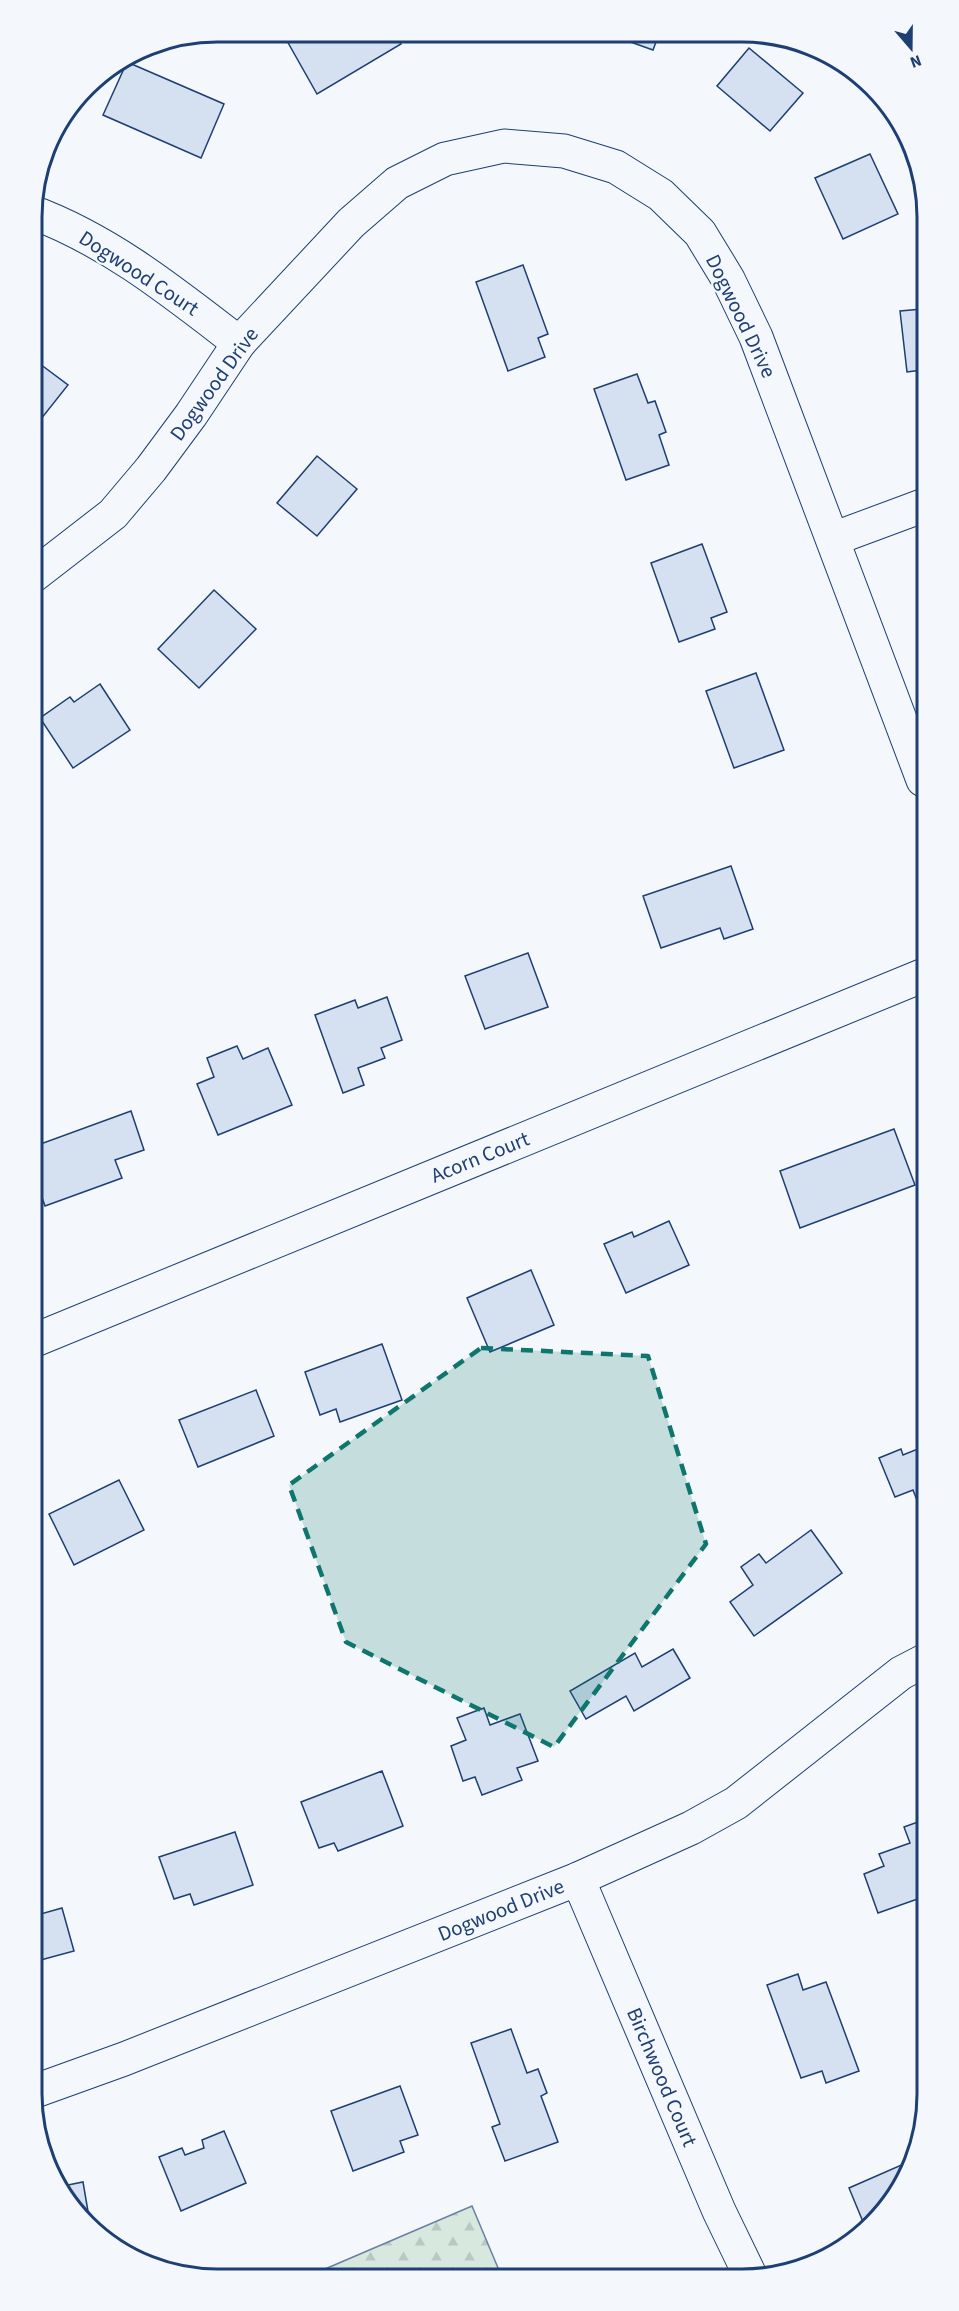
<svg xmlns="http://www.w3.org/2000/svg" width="959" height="2311" font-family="'Source Sans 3',sans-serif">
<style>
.forest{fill:url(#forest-firs);stroke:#687fa3;stroke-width:1.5}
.building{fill:#d5e0f0;stroke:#1d3f73;stroke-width:1.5}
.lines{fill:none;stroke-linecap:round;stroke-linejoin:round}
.minor-casing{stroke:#1d3f73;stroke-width:35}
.minor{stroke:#f4f7fb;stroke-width:33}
.marked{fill:#0f766e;fill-opacity:0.2;stroke:#0f766e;stroke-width:4.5;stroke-dasharray:12 8;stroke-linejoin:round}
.labels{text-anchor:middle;stroke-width:4.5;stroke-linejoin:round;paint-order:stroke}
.street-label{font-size:21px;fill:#1d3f73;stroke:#f4f7fb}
.rim{fill:none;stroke:#1d3f73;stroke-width:3}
</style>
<defs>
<pattern id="forest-firs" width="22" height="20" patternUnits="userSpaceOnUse" patternTransform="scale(1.5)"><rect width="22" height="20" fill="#d7e8df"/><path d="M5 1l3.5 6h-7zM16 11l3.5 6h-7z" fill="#b8c8c3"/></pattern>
</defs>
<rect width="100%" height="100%" fill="#f4f7fb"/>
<!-- forest -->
<path class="forest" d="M 472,2206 L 501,2275 L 311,2275 Z"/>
<!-- building -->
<g class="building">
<path d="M 282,32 L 395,33 L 401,44 L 317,94 Z"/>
<path d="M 608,34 L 659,34 L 653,50 Z"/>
<path d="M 749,48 L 803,93 L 770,131 L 717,86 Z"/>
<path d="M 127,62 L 224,104 L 201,158 L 103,115 Z"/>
<path d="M 870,154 L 898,214 L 843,239 L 815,178 Z"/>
<path d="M 523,265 L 548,334 L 538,338 L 545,357 L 508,371 L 476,282 Z"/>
<path d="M 922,309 L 922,370 L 907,372 L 900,311 Z"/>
<path d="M 32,358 L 68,385 L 37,424 L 33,421 Z"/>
<path d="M 637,374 L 648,403 L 655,401 L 666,432 L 659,435 L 669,465 L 626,480 L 594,389 Z"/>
<path d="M 317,456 L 357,489 L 317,536 L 277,503 Z"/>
<path d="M 702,544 L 727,612 L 711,618 L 715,629 L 679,642 L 651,563 Z"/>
<path d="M 214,590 L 256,629 L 199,688 L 158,649 Z"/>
<path d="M 756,673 L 784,750 L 734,768 L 706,691 Z"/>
<path d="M 100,684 L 130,730 L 73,768 L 40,718 L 70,697 L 74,702 Z"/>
<path d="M 731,866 L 753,929 L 724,939 L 720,928 L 661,948 L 643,896 Z"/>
<path d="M 528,953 L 548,1007 L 485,1029 L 465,976 Z"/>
<path d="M 387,997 L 402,1040 L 381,1048 L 385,1058 L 358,1068 L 364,1085 L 343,1093 L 315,1015 L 355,1000 L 358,1008 Z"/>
<path d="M 237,1046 L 243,1059 L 268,1048 L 292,1105 L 218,1135 L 197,1084 L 214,1077 L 207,1058 Z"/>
<path d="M 131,1111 L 144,1150 L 115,1160 L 122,1178 L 45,1206 L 35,1177 L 35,1146 Z"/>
<path d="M 894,1129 L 915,1185 L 800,1228 L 780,1171 Z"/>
<path d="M 669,1221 L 689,1265 L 626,1293 L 604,1244 L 632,1232 L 634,1237 Z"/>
<path d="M 531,1270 L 554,1325 L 490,1352 L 467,1298 Z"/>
<path d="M 382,1344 L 402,1400 L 340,1422 L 336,1409 L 320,1415 L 305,1372 Z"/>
<path d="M 256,1390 L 274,1436 L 198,1467 L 179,1420 Z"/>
<path d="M 925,1446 L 925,1521 L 913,1490 L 895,1497 L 879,1458 L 901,1449 L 903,1455 Z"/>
<path d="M 119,1480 L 144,1530 L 74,1565 L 49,1514 Z"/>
<path d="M 811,1530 L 842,1573 L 754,1636 L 730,1602 L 753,1585 L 741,1567 L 759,1554 L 766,1563 Z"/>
<path d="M 673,1649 L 690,1678 L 634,1711 L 626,1696 L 586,1719 L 570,1691 L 635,1653 L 642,1667 Z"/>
<path d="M 484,1708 L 490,1725 L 520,1714 L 538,1761 L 517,1768 L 522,1780 L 482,1795 L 475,1777 L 463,1781 L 451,1746 L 466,1740 L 457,1718 Z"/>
<path d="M 382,1771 L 403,1826 L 338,1851 L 334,1843 L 319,1848 L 301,1802 Z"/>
<path d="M 926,1819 L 926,1896 L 878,1913 L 864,1874 L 884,1866 L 879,1854 L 910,1843 L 904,1827 Z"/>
<path d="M 235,1832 L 253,1885 L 194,1905 L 190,1894 L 174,1899 L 159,1857 Z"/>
<path d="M 62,1908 L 74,1951 L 37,1961 L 37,1915 Z"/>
<path d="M 798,1974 L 803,1990 L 826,1982 L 859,2071 L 826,2083 L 822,2071 L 801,2078 L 767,1985 Z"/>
<path d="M 511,2029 L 527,2073 L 538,2069 L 547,2093 L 541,2096 L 558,2142 L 505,2161 L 492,2127 L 500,2124 L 471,2043 Z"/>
<path d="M 400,2086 L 418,2135 L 400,2141 L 404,2152 L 353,2171 L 331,2111 Z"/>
<path d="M 224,2131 L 246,2183 L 181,2211 L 159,2157 L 182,2148 L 185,2155 L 204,2148 L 202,2140 Z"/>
<path d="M 915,2159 L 882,2216 L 866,2229 L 849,2188 Z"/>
<path d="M 83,2182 L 91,2229 L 86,2225 L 63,2186 Z"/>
</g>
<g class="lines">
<!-- minor casing -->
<g class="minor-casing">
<g id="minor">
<path d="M 32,212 C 110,241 174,293 239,343"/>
<path d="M 833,539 L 922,506"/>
<path d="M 33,576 L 113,514 L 151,469 L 191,415 L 239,343 L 351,223 L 397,183 L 445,159 L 504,146 L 564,151 L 616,167 L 661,195 L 700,233 L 728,279 L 756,337 L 923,780"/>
<path d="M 35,1340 L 924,975"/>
<path d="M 578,1879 L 719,2211 L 749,2273"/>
<path d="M 38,2090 L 124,2059 L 578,1879 L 691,1828 L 736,1803 L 901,1673 L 926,1660"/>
</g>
</g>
<!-- minor -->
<use href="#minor" class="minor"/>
</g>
<!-- marked area -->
<path class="marked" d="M 481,1348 L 648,1356 L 706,1544 L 554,1747 L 346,1642 L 289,1485 Z"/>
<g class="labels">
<!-- street labels -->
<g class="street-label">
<text transform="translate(139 273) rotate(33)" y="7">Dogwood Court</text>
<text transform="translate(741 316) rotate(64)" y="7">Dogwood Drive</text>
<text transform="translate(214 384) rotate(-54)" y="7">Dogwood Drive</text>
<text transform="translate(480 1157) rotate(-22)" y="7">Acorn Court</text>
<text transform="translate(501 1910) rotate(-22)" y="7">Dogwood Drive</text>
<text transform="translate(662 2077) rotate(67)" y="7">Birchwood Court</text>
</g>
</g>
<!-- crop -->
<path d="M0 0H959V2311H0ZM217 42H742A175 175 0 0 1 917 217V2094A175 175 0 0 1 742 2269H217A175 175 0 0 1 42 2094V217A175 175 0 0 1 217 42Z" fill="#f4f7fb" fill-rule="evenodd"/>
<path class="rim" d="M217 42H742A175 175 0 0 1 917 217V2094A175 175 0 0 1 742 2269H217A175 175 0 0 1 42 2094V217A175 175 0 0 1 217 42Z"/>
<!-- north arrow -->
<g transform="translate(911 48) rotate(160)" stroke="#f4f7fb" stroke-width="4.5" paint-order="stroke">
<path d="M0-4.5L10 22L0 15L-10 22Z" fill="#1d3f73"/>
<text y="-9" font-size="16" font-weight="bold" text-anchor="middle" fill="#1d3f73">N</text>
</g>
</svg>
